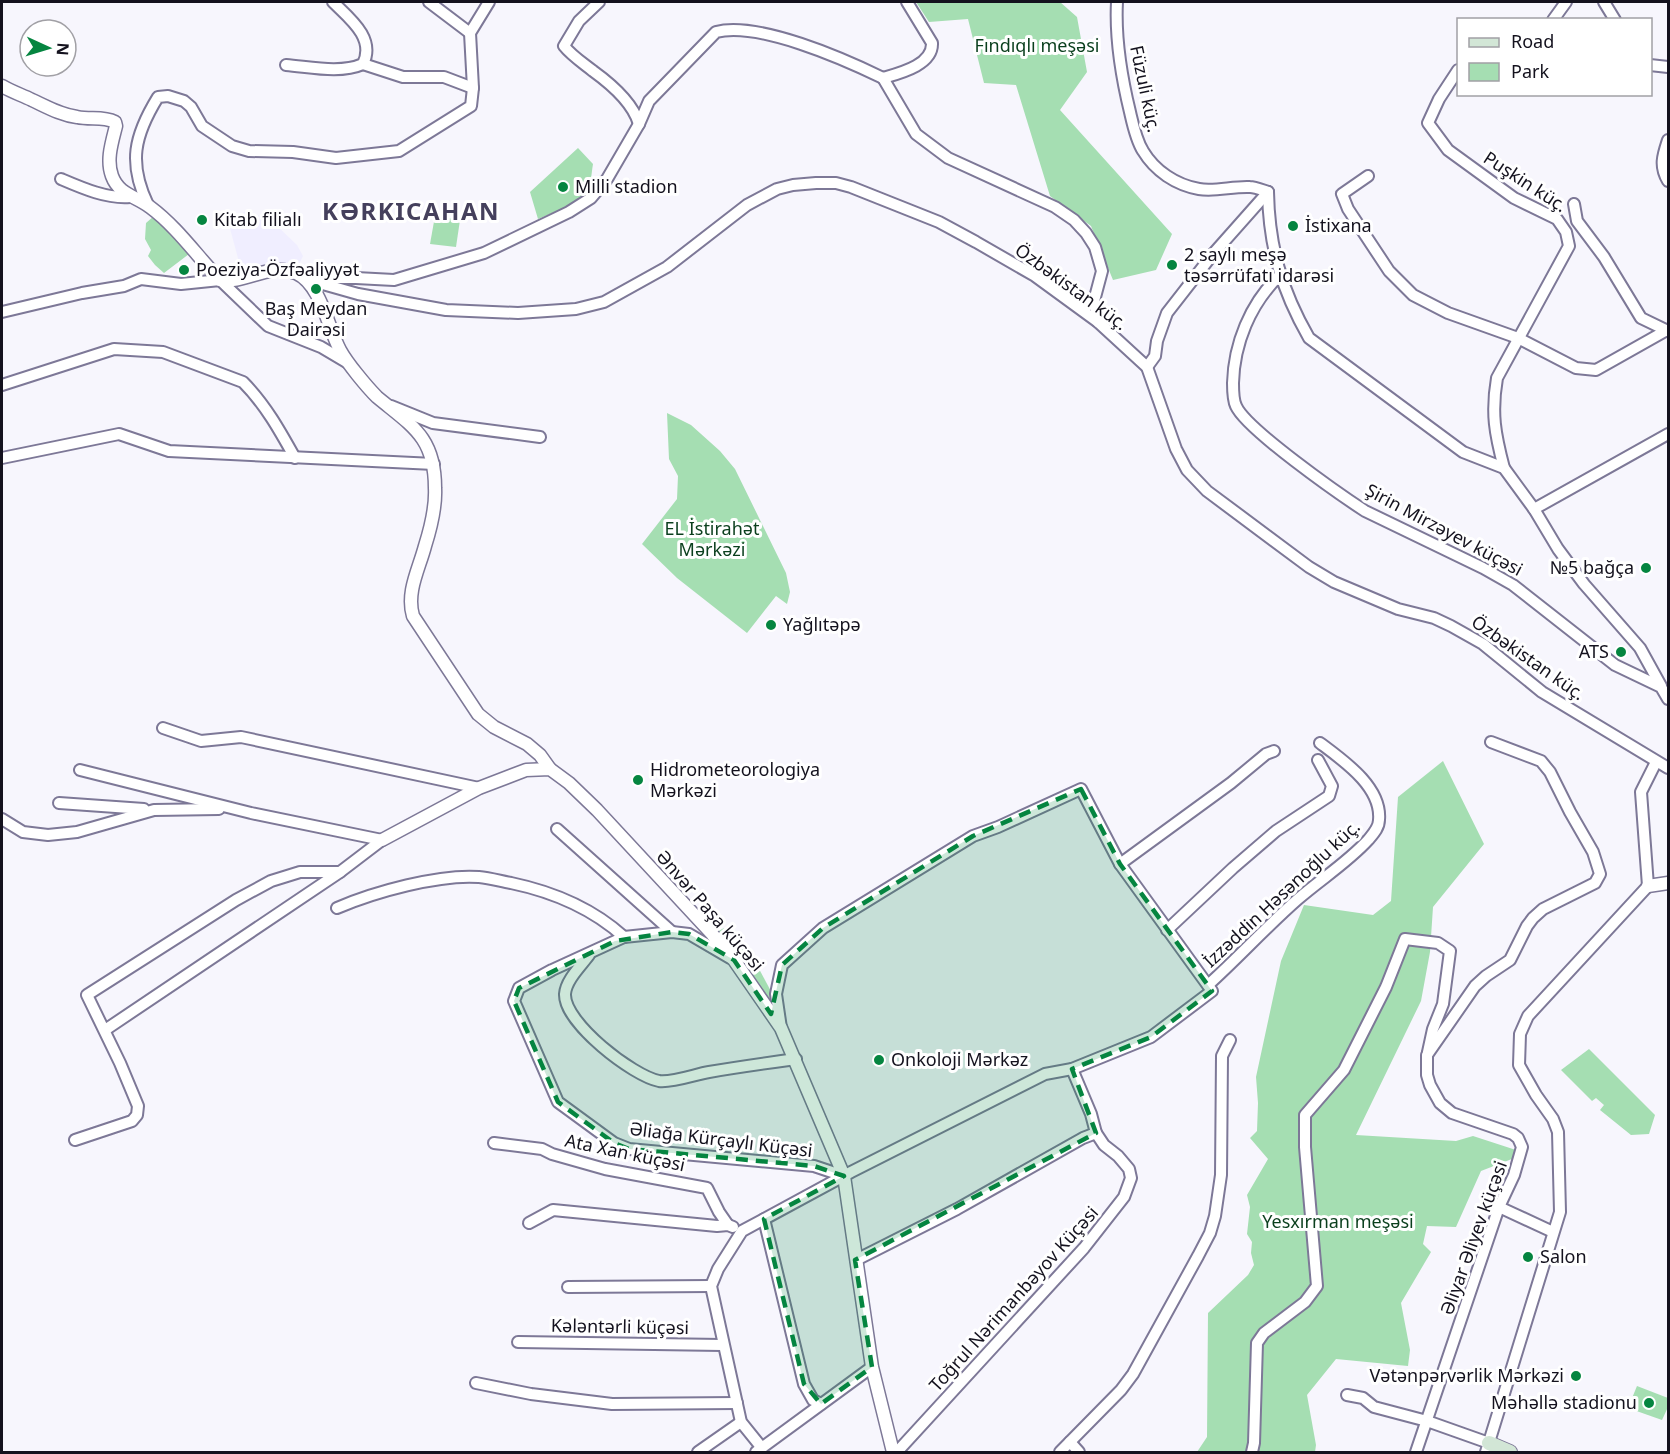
<svg xmlns="http://www.w3.org/2000/svg" width="1670" height="1454" font-family="'Noto Sans',sans-serif">
<style>
.built{fill:#f0eeff}
.green{fill:#a5deb2}
.lines{fill:none;stroke-linecap:round;stroke-linejoin:round}
.minor-casing{stroke:#7d7897;stroke-width:14}
.tertiary-casing{stroke:#7d7897;stroke-width:15}
.secondary-casing{stroke:#7d7897;stroke-width:16}
.minor{stroke:#fff;stroke-width:10}
.tertiary{stroke:#fff;stroke-width:12}
.secondary{stroke:#d2e6d6;stroke-width:14}
.marked{fill:#058540;fill-opacity:0.2;stroke:#058540;stroke-width:4.5;stroke-dasharray:12 8;stroke-linejoin:round}
.poi-dot{fill:#058540;stroke:#fff;stroke-width:2}
.labels{text-anchor:middle;stroke-width:6;stroke-linejoin:round;paint-order:stroke}
.park-label{font-size:18px;fill:#0a3f1d;stroke:#fff}
.street-label{font-size:18px;fill:#14121e;stroke:#fff}
.poi-label{font-size:18px;fill:#14121e;stroke:#fff;text-anchor:start}
.district-label{font-size:24px;font-weight:bold;letter-spacing:1.5px;fill:#45405c;stroke:#fff}
</style>
<rect width="100%" height="100%" fill="#f7f6fd"/>
<!-- built -->
<path class="built" d="M 248,210 L 275,224 L 297,245 L 303,256 L 296,270 L 242,273 L 228,221 Z"/>
<!-- green -->
<g class="green">
<path d="M 916,2 L 1060,2 L 1077,17 L 1087,72 L 1060,110 L 1172,234 L 1156,270 L 1113,280 L 1091,226 L 1050,196 L 1016,85 L 984,83 L 968,19 L 929,22 Z"/>
<path d="M 578,148 L 593,164 C 591,176 591,190 583,200 L 538,219 L 530,192 Z"/>
<path d="M 154,216 C 168,227 177,241 189,254 L 164,273 L 155,265 L 148,256 L 151,250 L 145,239 L 146,223 Z"/>
<path d="M 435,216 L 460,220 L 456,247 L 430,244 Z"/>
<path d="M 667,413 L 691,425 L 720,451 L 735,469 L 786,573 L 790,592 L 787,604 L 776,596 L 747,633 L 677,578 L 642,544 L 677,499 L 678,476 L 669,459 Z"/>
<path d="M 1443,761 L 1484,844 L 1433,907 L 1430,952 L 1421,1001 L 1356,1135 L 1456,1141 L 1473,1136 L 1519,1151 L 1517,1157 L 1481,1171 L 1456,1227 L 1427,1226 L 1423,1244 L 1431,1252 L 1401,1303 L 1410,1350 L 1408,1366 L 1336,1359 L 1307,1395 L 1316,1445 L 1315,1452 L 1197,1452 L 1207,1437 L 1208,1313 L 1248,1275 L 1254,1265 L 1251,1253 L 1252,1242 L 1247,1234 L 1250,1207 L 1247,1195 L 1268,1159 L 1250,1138 L 1257,1131 L 1258,1103 L 1256,1077 L 1281,961 L 1304,905 L 1373,915 L 1391,901 L 1398,797 Z"/>
<path d="M 724,928 L 735,930 L 751,954 L 773,995 L 775,1014 L 717,932 Z"/>
<path d="M 1589,1049 L 1655,1115 L 1649,1134 L 1631,1135 L 1600,1110 L 1604,1105 L 1596,1098 L 1592,1101 L 1561,1070 Z"/>
<path d="M 1637,1386 L 1668,1398 L 1668,1407 L 1662,1420 L 1628,1408 Z"/>
</g>
<g class="lines">
<!-- minor casing -->
<g class="minor-casing">
<g id="minor">
<path d="M 429,2 L 470,33"/>
<path d="M 599,2 L 579,21 L 564,46 C 572,56 583,63 593,71 C 611,84 633,103 639,124"/>
<path d="M 1117,2 C 1115,39 1121,75 1130,112 C 1133,125 1136,140 1143,151 C 1155,171 1176,185 1199,189 C 1215,192 1233,186 1250,187 C 1255,187 1262,190 1268,192"/>
<path d="M 1604,2 L 1615,20"/>
<path d="M 1553,20 L 1566,2"/>
<path d="M 363,64 L 403,77 L 444,77 L 473,88"/>
<path d="M 286,65 C 311,67 340,74 363,64 C 376,38 349,18 333,2"/>
<path d="M 1650,65 L 1668,67"/>
<path d="M 1458,70 L 1439,99 L 1428,123 L 1448,150 L 1514,198 L 1557,219 L 1566,232 L 1569,246 L 1497,378 C 1491,413 1495,434 1504,468"/>
<path d="M 883,78 L 916,134 L 948,158 L 1055,207 L 1074,220 L 1086,233 L 1095,247 L 1102,271 L 1094,301 L 1098,322"/>
<path d="M 883,78 C 900,73 933,65 932,43 L 907,2"/>
<path d="M 1668,140 C 1663,155 1659,166 1668,181"/>
<path d="M 1368,176 L 1342,194 L 1348,209 L 1389,271 L 1413,295 L 1448,313 L 1518,338 L 1576,368 L 1596,370 L 1667,330"/>
<path d="M 61,179 C 82,188 107,199 130,197"/>
<path d="M 1268,192 C 1269,247 1282,291 1309,338 L 1463,452 L 1504,468 L 1534,509 L 1558,549 L 1584,584 L 1640,648 L 1661,686"/>
<path d="M 1574,204 L 1577,221 L 1604,257 L 1641,318 L 1668,331"/>
<path d="M 148,205 C 128,163 134,136 158,97 L 168,96 L 184,101 L 191,107 L 202,126 L 232,146 L 249,151 L 293,152 L 336,158 L 399,151 L 471,106 L 473,88 L 470,33 L 489,2"/>
<path d="M 1279,276 C 1250,304 1234,344 1233,383 C 1233,390 1233,400 1236,406 C 1246,429 1339,494 1365,511 L 1483,568 L 1513,585 L 1615,665 L 1661,687 L 1668,699"/>
<path d="M 305,279 L 358,294 L 446,310 L 518,313 L 576,309 L 604,302 L 667,267 L 747,205 L 777,189 L 793,185 L 816,183 L 836,183 L 851,187 L 939,222 L 976,242 L 1035,276 L 1098,322 L 1147,367 L 1176,449 L 1187,470 L 1207,491 L 1309,567 L 1334,582 L 1398,609 L 1434,618 L 1451,626 L 1483,644 L 1542,692 L 1668,768"/>
<path d="M 317,282 L 333,278 L 356,278 L 394,280 L 484,253 L 569,212 L 591,198 L 607,179 L 639,124 L 649,101 L 716,32 C 758,21 844,59 883,78"/>
<path d="M 2,312 L 82,293 L 124,286 L 141,279 L 181,284 L 220,280 L 268,326 L 321,347 L 348,363"/>
<path d="M 1147,367 L 1155,356 L 1157,341 L 1167,313 L 1213,254 L 1268,192"/>
<path d="M 2,385 L 114,349 L 163,352 L 243,382 C 265,404 280,431 295,458"/>
<path d="M 391,406 L 433,423 L 540,437"/>
<path d="M 2,458 L 119,434 L 169,451 L 434,464"/>
<path d="M 1534,509 L 1668,434"/>
<path d="M 163,728 L 201,741 L 241,737 L 479,788"/>
<path d="M 80,770 L 251,813 L 382,840"/>
<path d="M 59,803 L 144,809"/>
<path d="M 2,819 L 23,832 L 48,835 L 77,832 L 154,810 L 219,809"/>
<path d="M 557,829 L 672,932"/>
<path d="M 1120,864 L 1231,783 L 1266,754 L 1274,751"/>
<path d="M 337,908 C 374,892 439,874 479,877 C 490,878 500,881 511,883 C 554,892 592,908 624,937"/>
<path d="M 1167,930 L 1233,868 L 1276,831 L 1329,796 L 1332,786 L 1318,760"/>
<path d="M 589,955 C 581,966 566,980 565,994 C 564,1023 633,1076 659,1081 C 672,1083 696,1074 709,1072 C 738,1067 767,1063 796,1059"/>
<path d="M 730,958 L 689,934 L 672,932 L 624,937 L 552,970 L 519,988 L 514,1001 L 558,1102 L 614,1143 L 629,1149 L 814,1166 L 844,1176"/>
<path d="M 1208,985 C 1239,957 1267,926 1298,899 C 1321,879 1348,862 1368,840 C 1373,834 1379,828 1379,820 C 1382,787 1344,761 1320,743"/>
<path d="M 105,1030 L 340,872 L 382,840"/>
<path d="M 75,1140 L 132,1121 L 137,1115 L 138,1106 L 120,1063 L 87,995 L 236,900 L 271,881 L 300,872 L 340,872"/>
<path d="M 494,1143 L 542,1149 L 552,1154 L 605,1169 L 707,1188 L 719,1212 L 728,1225"/>
<path d="M 1499,1207 L 1553,1232"/>
<path d="M 764,1219 L 804,1384 L 813,1400 L 821,1404"/>
<path d="M 529,1223 L 553,1210 L 717,1226 L 728,1225 L 733,1227"/>
<path d="M 856,1260 L 957,1209 L 1083,1138 L 1096,1133 L 1091,1114 L 1072,1069"/>
<path d="M 568,1287 L 711,1286"/>
<path d="M 518,1342 L 722,1345"/>
<path d="M 476,1383 L 531,1394 L 612,1404 L 737,1403"/>
<path d="M 1347,1395 L 1363,1398 L 1374,1407 L 1427,1421 L 1489,1443"/>
<path d="M 1070,1442 L 1079,1452"/>
<path d="M 762,1448 L 741,1422 L 711,1286 L 718,1269 L 742,1231 L 851,1172 L 1045,1074 L 1072,1069 L 1151,1037 L 1212,991 L 1120,864 L 1081,789 L 998,827 L 973,836 L 823,928 L 782,965 L 776,994 L 781,1028"/>
<path d="M 698,1452 L 741,1422"/>
<path d="M 756,1452 L 872,1367"/>
<path d="M 897,1452 L 1084,1248 L 1124,1197 L 1131,1178 L 1129,1169 L 1118,1156 L 1104,1145 L 1096,1133"/>
<path d="M 1060,1452 L 1121,1390 L 1133,1374 L 1198,1256 L 1210,1233 L 1215,1216 L 1221,1175 L 1222,1056 L 1230,1040"/>
<path d="M 1252,1452 L 1254,1443 L 1257,1343 L 1264,1333 L 1305,1302 L 1317,1286 L 1305,1147 L 1305,1115 L 1344,1070 L 1386,987 L 1405,939 L 1438,943 L 1450,951 L 1443,1004 L 1433,1029 L 1428,1052"/>
<path d="M 1416,1452 L 1499,1207 L 1514,1175 L 1522,1147 L 1518,1138 L 1513,1134 L 1452,1113 L 1440,1103 L 1430,1085 L 1427,1075 L 1427,1055 L 1475,986 L 1486,976 L 1510,960 L 1527,926 L 1533,918 L 1543,909 L 1595,883 L 1600,874 L 1593,852 L 1570,812 L 1550,772 L 1541,761 L 1491,742"/>
<path d="M 1486,1452 L 1560,1212 L 1558,1132 L 1553,1119 L 1536,1095 L 1519,1065 L 1520,1034 L 1528,1016 L 1648,886 L 1641,792 L 1656,762"/>
</g>
</g>
<!-- tertiary casing -->
<g class="tertiary-casing">
<g id="tertiary">
<path d="M 2,86 C 12,92 22,95 32,100 C 47,107 61,115 77,117 C 90,120 103,116 115,122 L 116,126 C 112,142 106,160 112,176 C 119,195 136,196 150,207 C 177,227 197,256 220,280 C 245,284 270,262 296,273 C 321,284 328,328 340,350 C 347,363 367,387 377,397 C 412,426 435,437 435,488 C 436,507 431,527 425,546 C 419,569 406,592 413,616 L 478,714 L 494,727 L 527,744 L 540,755 L 550,769"/>
<path d="M 382,840 L 479,788 L 526,770 L 550,769 L 569,783 L 597,810 L 712,934 L 734,960 L 781,1028 L 844,1176 L 872,1367 L 893,1452"/>
<path d="M 1648,886 L 1668,883"/>
</g>
</g>
<!-- secondary casing -->
<g class="secondary-casing">
<path id="secondary" d="M 1489,1443 L 1510,1452"/>
</g>
<!-- minor -->
<use href="#minor" class="minor"/>
<!-- tertiary -->
<use href="#tertiary" class="tertiary"/>
<!-- secondary -->
<use href="#secondary" class="secondary"/>
</g>
<!-- marked area -->
<path class="marked" d="M 1081,789 L 1120,864 L 1212,991 L 1151,1037 L 1072,1069 L 1096,1133 L 855,1260 L 872,1367 L 821,1404 L 804,1384 L 764,1219 L 844,1176 L 814,1166 L 629,1149 L 614,1143 L 558,1102 L 514,1001 L 519,988 L 615,941 L 672,932 L 689,934 L 734,960 L 771,1014 L 782,965 L 823,928 L 973,836 Z"/>
<!-- markers -->
<g class="poi-dot">
<circle cx="563" cy="187" r="6"/>
<circle cx="202" cy="220" r="6"/>
<circle cx="1293" cy="226" r="6"/>
<circle cx="1172" cy="265" r="6"/>
<circle cx="184" cy="270" r="6"/>
<circle cx="316" cy="289" r="6"/>
<circle cx="1646" cy="568" r="6"/>
<circle cx="771" cy="625" r="6"/>
<circle cx="1621" cy="652" r="6"/>
<circle cx="638" cy="780" r="6"/>
<circle cx="879" cy="1060" r="6"/>
<circle cx="1528" cy="1257" r="6"/>
<circle cx="1576" cy="1376" r="6"/>
<circle cx="1649" cy="1403" r="6"/>
</g>
<g class="labels">
<!-- park labels -->
<g class="park-label">
<text x="1037" y="52">Fındıqlı meşəsi</text>
<text x="712" y="535">EL İstirahət<tspan x="712" dy="21">Mərkəzi</tspan></text>
<text x="1338" y="1228">Yesxırman meşəsi</text>
</g>
<!-- street labels -->
<g class="street-label">
<text transform="translate(1145 89) rotate(78)" y="6">Füzuli küç.</text>
<text transform="translate(1525 182) rotate(33)" y="6">Puşkin küç.</text>
<text transform="translate(1071 287) rotate(36)" y="6">Özbəkistan küç.</text>
<text transform="translate(1444 530) rotate(28)" y="6">Şirin Mirzəyev küçəsi</text>
<text transform="translate(1528 658) rotate(35)" y="6">Özbəkistan küç.</text>
<text transform="translate(1282 894) rotate(-43)" y="6">İzzəddin Həsənoğlu küç.</text>
<text transform="translate(710 911) rotate(49)" y="6">Ənvər Paşa küçəsi</text>
<text transform="translate(721 1140) rotate(7)" y="6">Əliağa Kürçaylı Küçəsi</text>
<text transform="translate(625 1153) rotate(12)" y="6">Ata Xan küçəsi</text>
<text transform="translate(1474 1238) rotate(-70)" y="6">Əliyar Əliyev küçəsi</text>
<text transform="translate(1014 1299) rotate(-48)" y="6">Toğrul Nərimanbəyov Küçəsi</text>
<text transform="translate(620 1327) rotate(1)" y="6">Kələntərli küçəsi</text>
</g>
<!-- poi labels -->
<g class="poi-label">
<text x="575" y="193">Milli stadion</text>
<text x="214" y="226">Kitab filialı</text>
<text x="1305" y="232">İstixana</text>
<text x="1184" y="261">2 saylı meşə<tspan x="1184" dy="21">təsərrüfatı idarəsi</tspan></text>
<text x="196" y="276">Poeziya-Özfəaliyyət</text>
<text x="316" y="315" text-anchor="middle">Baş Meydan<tspan x="316" dy="21">Dairəsi</tspan></text>
<text x="1634" y="574" text-anchor="end">№5 bağça</text>
<text x="783" y="631">Yağlıtəpə</text>
<text x="1609" y="658" text-anchor="end">ATS</text>
<text x="650" y="776">Hidrometeorologiya<tspan x="650" dy="21">Mərkəzi</tspan></text>
<text x="891" y="1066">Onkoloji Mərkəz</text>
<text x="1540" y="1263">Salon</text>
<text x="1564" y="1382" text-anchor="end">Vətənpərvərlik Mərkəzi</text>
<text x="1637" y="1409" text-anchor="end">Məhəllə stadionu</text>
</g>
<!-- district labels -->
<g class="district-label">
<text x="411" y="220">KƏRKICAHAN</text>
</g>
</g>
<!-- border -->
<rect width="1670" height="1454" fill="none" stroke="#14121e" stroke-width="6"/>
<!-- legend -->
<rect x="1457" y="18" width="195" height="78" fill="#ffffff" stroke="#a1a0a5" stroke-width="1.5"/>
<rect x="1469" y="38" width="30" height="9" fill="#d2e6d6" stroke="#a1a0a5" stroke-width="1.5"/>
<text x="1511" y="48" font-size="18" fill="#14121e">Road</text>
<rect x="1469" y="63" width="30" height="18" fill="#a5deb2" stroke="#a1a0a5" stroke-width="1.5"/>
<text x="1511" y="78" font-size="18" fill="#14121e">Park</text>
<!-- north arrow -->
<g transform="translate(48 48) rotate(94)"><circle r="28" fill="#ffffff" stroke="#a1a0a5" stroke-width="1.5"/>
<path d="M0-4.5L10 22L0 15L-10 22Z" fill="#058540"/>
<text y="-9" font-size="16" font-weight="bold" text-anchor="middle" fill="#14121e">N</text>
</g>
</svg>
